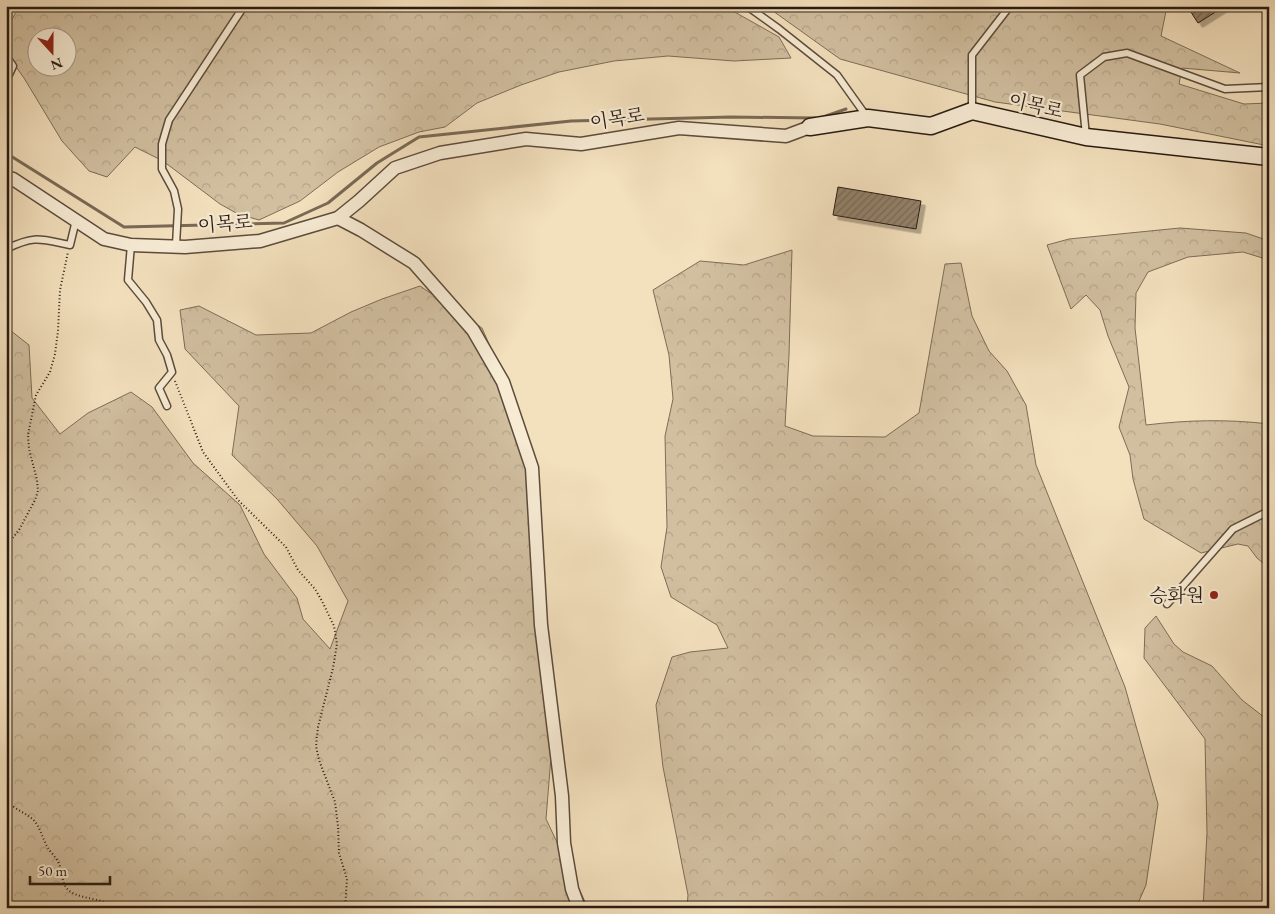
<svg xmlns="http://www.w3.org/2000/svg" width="1275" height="914" font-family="'EB Garamond','Noto Serif KR',serif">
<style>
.forest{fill:url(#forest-crowns);stroke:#7d6d58;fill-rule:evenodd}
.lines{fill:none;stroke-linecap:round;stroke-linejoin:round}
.stream{stroke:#796955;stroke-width:3}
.building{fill:url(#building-hatch);stroke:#291b11;filter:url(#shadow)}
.lane-casing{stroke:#5c4c3c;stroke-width:9}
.street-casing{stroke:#5c4c3c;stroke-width:15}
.secondary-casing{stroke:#291b11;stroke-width:19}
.path{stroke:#291b11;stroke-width:2;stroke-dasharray:1 2.5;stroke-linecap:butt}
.lane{stroke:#f7ebd4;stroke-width:6}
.street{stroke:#f7ebd4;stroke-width:12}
.secondary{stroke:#f7ebd4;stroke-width:16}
.poi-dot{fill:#8f2418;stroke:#f7ebd4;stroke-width:2}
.labels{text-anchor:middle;stroke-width:4.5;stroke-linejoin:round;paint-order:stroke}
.street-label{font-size:19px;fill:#291b11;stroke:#f7ebd4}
.poi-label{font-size:19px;fill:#291b11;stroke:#f7ebd4;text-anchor:end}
</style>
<defs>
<pattern id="forest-crowns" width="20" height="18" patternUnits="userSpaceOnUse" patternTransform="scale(1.25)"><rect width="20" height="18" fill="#d1bfa0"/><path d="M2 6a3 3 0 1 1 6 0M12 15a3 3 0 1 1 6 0" fill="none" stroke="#b3a489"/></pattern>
<pattern id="building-hatch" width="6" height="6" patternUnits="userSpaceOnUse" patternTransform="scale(1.25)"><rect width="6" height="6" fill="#92816a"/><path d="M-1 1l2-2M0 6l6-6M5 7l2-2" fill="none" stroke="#776956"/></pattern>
<filter id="shadow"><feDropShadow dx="4.5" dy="4.5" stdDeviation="0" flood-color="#0004"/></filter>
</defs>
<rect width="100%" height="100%" fill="#f3e0bd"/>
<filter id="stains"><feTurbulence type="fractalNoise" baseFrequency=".004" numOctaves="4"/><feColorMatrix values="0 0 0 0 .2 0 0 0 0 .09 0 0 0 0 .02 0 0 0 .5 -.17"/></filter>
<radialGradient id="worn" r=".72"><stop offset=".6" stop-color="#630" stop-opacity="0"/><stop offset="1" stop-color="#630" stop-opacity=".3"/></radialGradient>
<!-- forest -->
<g class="forest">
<path d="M 26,6 L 724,6 L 779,37 L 791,58 L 734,61 L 668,56 L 614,61 L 559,72 L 521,85 L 477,103 L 445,127 L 419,132 L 379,147 L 338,172 L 300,201 L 259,220 L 238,214 L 220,204 L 163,161 L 135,147 L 107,177 L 89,171 L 62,141 L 24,78 L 9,57 L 6,44 L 6,30 L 16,12 ZM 38,38 L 68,38 L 68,68 L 38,68 Z"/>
<path d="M 766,6 L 1167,6 L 1161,36 L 1240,73 L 1182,68 L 1179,84 L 1244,104 L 1269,103 L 1269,146 L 1160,124 L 995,102 L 840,59 Z"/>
<path d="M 1180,228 L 1246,233 L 1269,241 L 1269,260 L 1243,252 L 1188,257 L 1148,272 L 1136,293 L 1135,328 L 1146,425 C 1187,420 1228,419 1269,424 L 1269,568 L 1257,558 L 1248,546 L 1238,544 L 1201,553 L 1144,519 L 1133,479 L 1130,455 L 1119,427 L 1129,387 L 1108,336 L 1100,310 L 1086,295 L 1071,309 L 1047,245 L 1069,239 Z"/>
<path d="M 792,250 L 789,355 L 785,426 L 813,436 L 885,437 L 919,413 L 945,264 L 961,263 L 972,316 L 989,351 L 1007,371 L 1026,405 L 1036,465 L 1125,687 L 1158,804 L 1146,885 L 1136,908 L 687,908 L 688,895 L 663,767 L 656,705 L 672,657 L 690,652 L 728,648 L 717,625 L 671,597 L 661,567 L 667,527 L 665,436 L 673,399 L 669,355 L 653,290 L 700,261 L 744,265 Z"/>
<path d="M 420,286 L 482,328 L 520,415 L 535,508 L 551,757 L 546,819 L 588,908 L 6,908 L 6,327 L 29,345 L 32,398 L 60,434 L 88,413 L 131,392 L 152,407 L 193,463 L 240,505 L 264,554 L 297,598 L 303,619 L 330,649 L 348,601 L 317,546 L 277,499 L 232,455 L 239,406 L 185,349 L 180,310 L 199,306 L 256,335 L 311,333 L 351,312 L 382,299 Z"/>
<path d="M 1156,616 L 1174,644 L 1183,652 L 1212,666 L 1242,700 L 1269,721 L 1269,908 L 1203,908 L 1207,833 L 1205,739 L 1144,658 L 1145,628 Z"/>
</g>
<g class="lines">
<!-- stream -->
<g class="stream">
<path d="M 823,117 L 846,109"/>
<path d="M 6,153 L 124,227 L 284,223 L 328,203 L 377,163 L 419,137 L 571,121 L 731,117 L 815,118"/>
</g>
</g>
<!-- building -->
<g class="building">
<path d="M 1187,6 L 1225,6 L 1198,23 Z"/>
<path d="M 838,187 L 921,201 L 916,229 L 833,215 Z"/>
</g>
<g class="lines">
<!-- lane casing -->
<g class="lane-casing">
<g id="lane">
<path d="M 747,6 L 779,29 L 837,75 L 867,117"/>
<path d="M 6,8 L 7,6"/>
<path d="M 6,56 L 13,66 L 6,81"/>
<path d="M 972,110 L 972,55 L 1010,6"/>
<path d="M 1086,136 L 1080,75 L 1104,57 L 1127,53 L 1225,89 L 1269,87"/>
<path d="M 131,245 L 128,280 L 146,302 L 157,320 L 159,340 L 167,355 L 172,372 L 159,388 L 167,406"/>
<path d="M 176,245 L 178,209 L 174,191 L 162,169 L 162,144 L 169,120 L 244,6"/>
<path d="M 6,249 C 35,235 40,239 70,245 L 76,220"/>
<path d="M 1167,604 L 1233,529 L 1269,511"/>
</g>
</g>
<!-- street casing -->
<g class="street-casing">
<g id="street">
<path d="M 6,177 L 13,179 L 104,239 L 131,245 L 185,247 L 260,241 L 338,218 L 359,201 L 395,168 L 440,153 L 526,139 L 581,144 L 679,128 L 786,136 L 810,127"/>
<path d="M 338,218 L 361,230 L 414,263 L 473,330 L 503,382 L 532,468 L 541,625 L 562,796 L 564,843 L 572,889 L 579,908"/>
</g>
</g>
<!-- secondary casing -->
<g class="secondary-casing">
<path id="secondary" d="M 810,127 L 868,118 L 931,126 L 972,111 L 1086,137 L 1269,157"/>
</g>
<!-- path -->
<g class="path">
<path d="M 175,381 L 203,452 L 238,500 L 286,547 L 298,570 L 315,589 L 322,601 L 334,626 L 337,644 L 333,668 L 318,727 L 316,746 L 319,760 L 335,802 L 338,826 L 339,853 L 347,879 L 345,908"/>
<path d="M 6,546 L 19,530 L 35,500 L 38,491 L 37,480 L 29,449 L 28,435 L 36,395 L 50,372 L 55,354 L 58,331 L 60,290 L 68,252"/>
<path d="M 6,799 C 15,812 28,812 36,823 C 41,830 43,840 48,848 C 51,853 57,858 59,864 C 63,874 61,886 71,892 C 81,898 93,898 104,902 L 106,908"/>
</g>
<!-- lane -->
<use href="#lane" class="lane"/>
<!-- street -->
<use href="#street" class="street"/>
<!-- secondary -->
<use href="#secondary" class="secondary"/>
</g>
<!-- markers -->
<circle class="poi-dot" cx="1214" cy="595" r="5"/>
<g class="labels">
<!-- street labels -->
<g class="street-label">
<text transform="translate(1036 105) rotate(13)" y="7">이목로</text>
<text transform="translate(617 118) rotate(-9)" y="7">이목로</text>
<text transform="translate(225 223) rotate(-5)" y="7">이목로</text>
</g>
<!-- poi labels -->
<g class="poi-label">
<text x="1204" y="602">승화원</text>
</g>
</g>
<!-- margin -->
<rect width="1275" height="914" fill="none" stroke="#f3e0bd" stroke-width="25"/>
<rect x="8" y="8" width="1260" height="899" fill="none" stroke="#291b11" stroke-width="2.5"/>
<rect x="12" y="12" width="1250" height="889" fill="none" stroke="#291b11"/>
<!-- north arrow -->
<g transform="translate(52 52) rotate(159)"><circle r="24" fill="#f7ebd4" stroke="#a59886"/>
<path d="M0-4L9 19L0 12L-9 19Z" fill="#8f2418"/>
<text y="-8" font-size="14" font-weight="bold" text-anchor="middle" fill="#291b11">N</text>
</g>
<!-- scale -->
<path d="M30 876v8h80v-8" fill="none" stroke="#291b11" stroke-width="2.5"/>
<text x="38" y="876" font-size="15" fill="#291b11" stroke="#f7ebd4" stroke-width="4" paint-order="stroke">50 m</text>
<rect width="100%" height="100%" filter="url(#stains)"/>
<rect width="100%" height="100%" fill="url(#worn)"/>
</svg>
